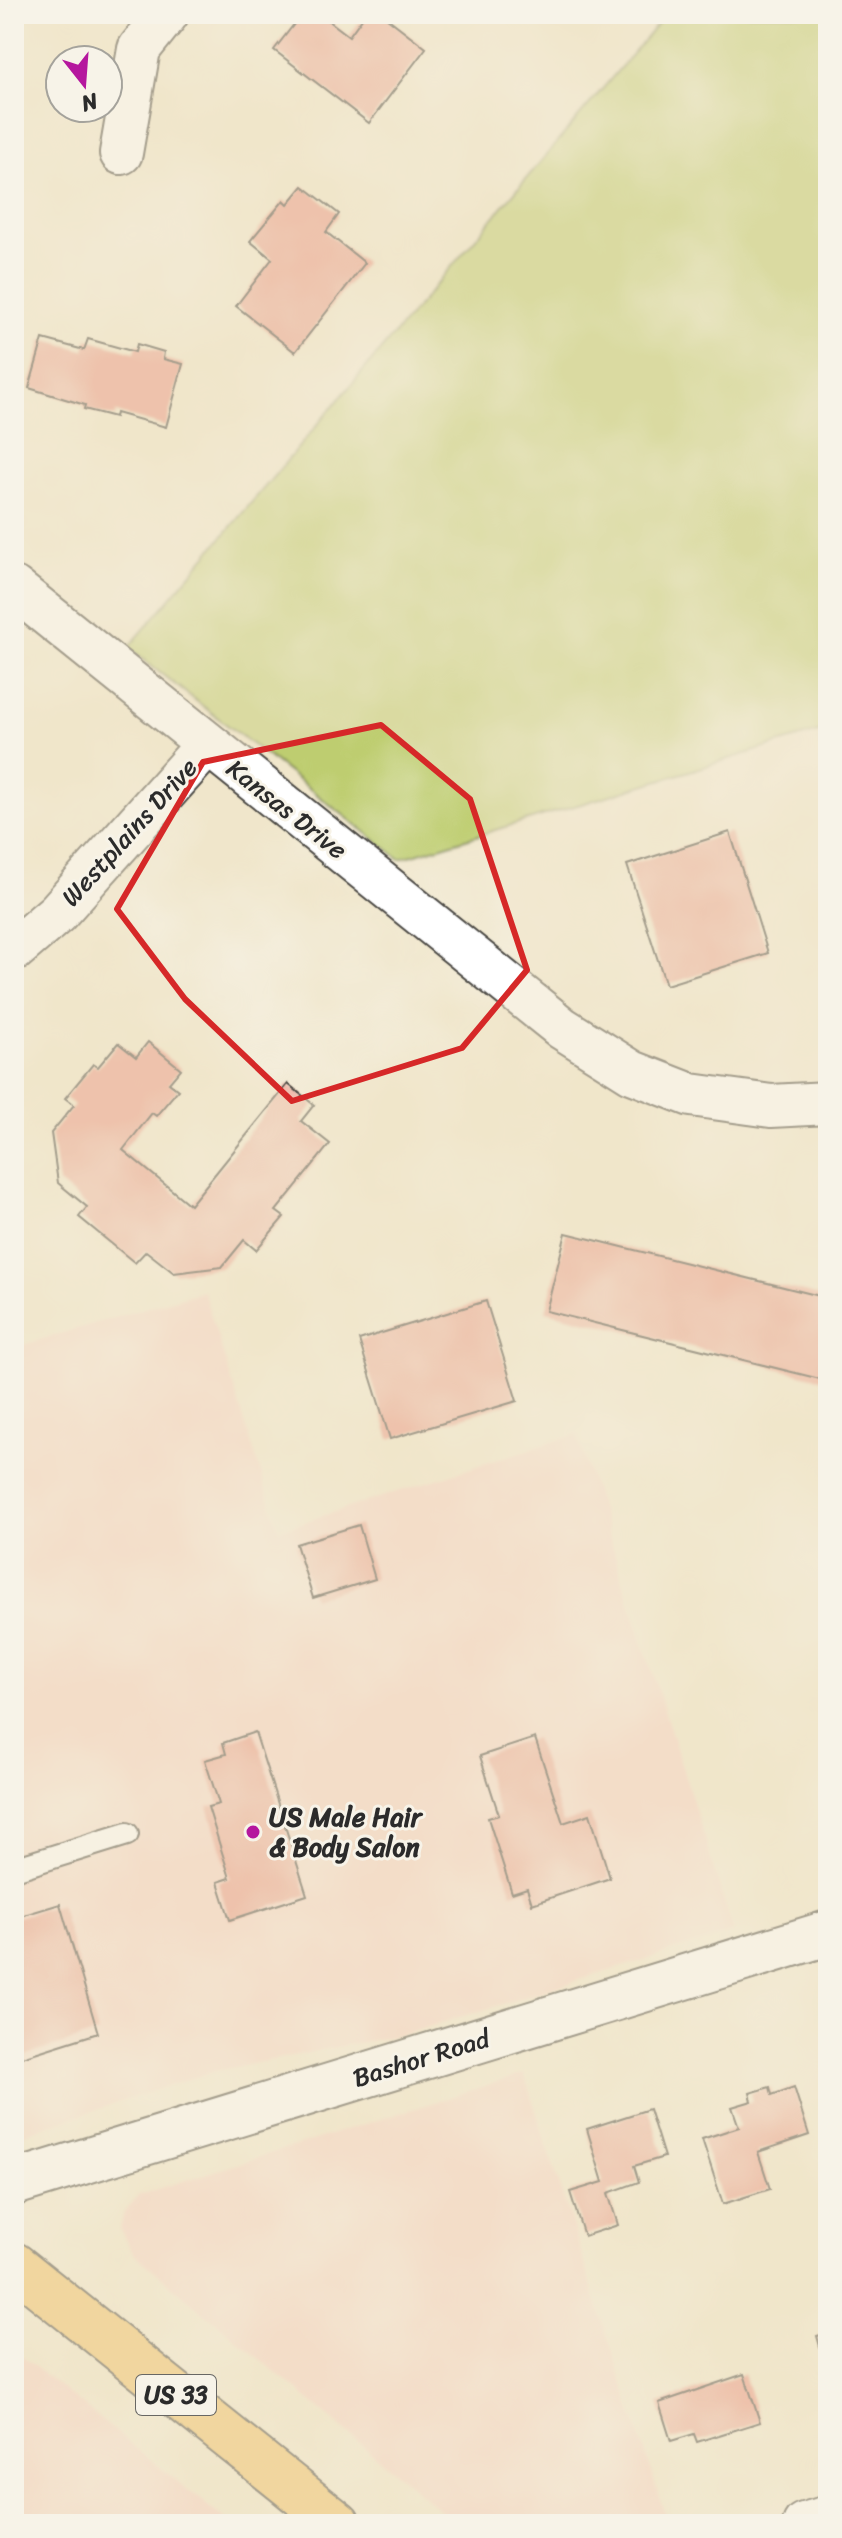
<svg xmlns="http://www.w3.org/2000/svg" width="842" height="2538" font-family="Sriracha,sans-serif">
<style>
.built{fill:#f6d2c5}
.green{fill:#becd6f;stroke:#747c4d;stroke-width:2}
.building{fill:#ea9887}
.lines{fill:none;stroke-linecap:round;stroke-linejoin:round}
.service-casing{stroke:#494743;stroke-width:26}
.minor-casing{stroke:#494743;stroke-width:46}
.tertiary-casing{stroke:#494743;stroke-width:48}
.trunk-casing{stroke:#494743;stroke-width:48}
.service{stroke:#fff;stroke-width:22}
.minor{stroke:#fff;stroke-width:42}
.tertiary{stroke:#fff;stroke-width:44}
.trunk{stroke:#f1c36a;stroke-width:44}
.marked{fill:none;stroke:#d62828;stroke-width:6;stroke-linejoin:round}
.poi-dot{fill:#b5179e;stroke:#f7f3e8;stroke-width:3}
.labels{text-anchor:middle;stroke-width:6;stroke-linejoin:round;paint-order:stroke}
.shield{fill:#f7f3e8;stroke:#686764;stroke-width:2}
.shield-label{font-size:24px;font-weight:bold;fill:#2b2b2b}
.street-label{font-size:26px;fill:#2b2b2b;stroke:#f7f3e8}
.poi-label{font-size:26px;font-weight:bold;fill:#2b2b2b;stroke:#f7f3e8;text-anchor:start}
</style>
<rect width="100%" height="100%" fill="#f7f3e8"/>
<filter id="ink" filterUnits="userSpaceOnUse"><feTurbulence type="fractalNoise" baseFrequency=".0125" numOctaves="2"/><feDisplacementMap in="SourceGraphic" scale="16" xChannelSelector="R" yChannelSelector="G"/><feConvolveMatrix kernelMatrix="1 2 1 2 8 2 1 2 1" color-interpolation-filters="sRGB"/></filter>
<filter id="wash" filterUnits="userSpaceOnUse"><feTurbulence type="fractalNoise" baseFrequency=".006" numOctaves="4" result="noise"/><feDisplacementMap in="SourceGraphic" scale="32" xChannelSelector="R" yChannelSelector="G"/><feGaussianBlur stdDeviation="1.8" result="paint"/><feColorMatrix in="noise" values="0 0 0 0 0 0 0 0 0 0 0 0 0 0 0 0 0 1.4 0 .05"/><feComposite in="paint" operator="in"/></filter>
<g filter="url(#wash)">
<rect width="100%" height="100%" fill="#f0e6cb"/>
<!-- built -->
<g class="built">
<path d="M 203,1291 L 279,1530 L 577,1434 L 734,1932 L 409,2033 L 215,2071 L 14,2137 L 14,1348 Z"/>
<path d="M 524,2074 L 668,2524 L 457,2524 L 133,2253 L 120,2229 L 124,2212 L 139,2195 Z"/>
<path d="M 14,2350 L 112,2429 L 230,2524 L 14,2524 Z"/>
</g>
<!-- green -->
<path class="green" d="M 666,14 L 828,14 L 828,729 L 400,859 L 128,648 Z"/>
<g id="blocks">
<!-- building -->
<g class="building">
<path d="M 302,14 L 320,14 L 349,36 L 365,14 L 382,14 L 426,48 L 369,123 L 274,50 Z"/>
<path d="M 303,186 L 339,214 L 326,232 L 365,263 L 295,352 L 236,306 L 272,259 L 250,241 L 284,200 L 288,204 Z"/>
<path d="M 43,339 L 84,350 L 88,339 L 135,352 L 137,344 L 164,352 L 163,359 L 183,364 L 166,427 L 116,413 L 115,417 L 84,409 L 85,405 L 29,388 Z"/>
<path d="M 730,832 L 768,953 L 666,985 L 627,865 Z"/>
<path d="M 148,1042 L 181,1069 L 169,1083 L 178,1090 L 156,1116 L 152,1113 L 123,1150 L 190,1205 L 288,1084 L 314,1105 L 301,1121 L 330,1144 L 276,1211 L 284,1217 L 256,1250 L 244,1240 L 222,1267 L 174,1273 L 146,1251 L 135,1263 L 79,1217 L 87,1207 L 58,1183 L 51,1133 L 74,1105 L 65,1098 L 93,1064 L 98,1067 L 118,1043 L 136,1057 Z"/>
<path d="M 566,1233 L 828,1298 L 828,1381 L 546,1311 Z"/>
<path d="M 486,1301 L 517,1401 L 390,1439 L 359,1340 Z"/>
<path d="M 359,1525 L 375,1579 L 313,1598 L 296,1544 Z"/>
<path d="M 255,1732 L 307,1895 L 230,1920 L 218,1882 L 230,1878 L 208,1807 L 219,1804 L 205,1760 L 226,1754 L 223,1743 Z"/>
<path d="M 535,1738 L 563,1823 L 590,1814 L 610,1878 L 532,1904 L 527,1888 L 512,1893 L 488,1818 L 499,1815 L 480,1756 Z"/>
<path d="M 60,1904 L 98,2033 L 22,2057 L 14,2029 L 14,1918 Z"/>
<path d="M 770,2087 L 772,2095 L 794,2087 L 809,2135 L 758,2152 L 770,2189 L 723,2204 L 702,2139 L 739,2127 L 732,2107 L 752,2101 L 750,2093 Z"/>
<path d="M 649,2109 L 664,2157 L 634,2166 L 639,2182 L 608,2193 L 618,2225 L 584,2236 L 570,2192 L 603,2182 L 587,2129 Z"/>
<path d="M 828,2333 L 828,2370 L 827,2371 L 817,2336 Z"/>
<path d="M 744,2374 L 760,2422 L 697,2442 L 694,2434 L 671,2441 L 659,2403 Z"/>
</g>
</g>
</g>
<g filter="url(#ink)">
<use href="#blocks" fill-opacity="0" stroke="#494743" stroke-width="2"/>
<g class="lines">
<!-- service casing -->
<g class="service-casing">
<path id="service" d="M 14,1869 L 127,1834"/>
</g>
<!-- minor casing -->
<g class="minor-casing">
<g id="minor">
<path d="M 121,153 L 139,49 L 167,14"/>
<path d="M 14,588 L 562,1028 L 632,1072 L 691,1095 L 771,1106 L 828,1103"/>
<path d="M 14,950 L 57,913 L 207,745"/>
<path d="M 804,2524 L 828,2517"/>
</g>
</g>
<!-- tertiary casing -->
<g class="tertiary-casing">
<path id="tertiary" d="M 14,2183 L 828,1933"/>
</g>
<!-- trunk casing -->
<g class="trunk-casing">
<path id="trunk" d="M 14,2265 L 338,2524"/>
</g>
<!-- service -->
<use href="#service" class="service"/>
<!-- minor -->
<use href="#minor" class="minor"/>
<!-- tertiary -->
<use href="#tertiary" class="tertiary"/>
<!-- trunk -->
<use href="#trunk" class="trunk"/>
</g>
</g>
<!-- marked area -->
<path d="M0 0H842V2538H0ZM 381,725 L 470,799 L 527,970 L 462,1048 L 292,1101 L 185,999 L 117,909 L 203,762 Z" fill="#f0e6cb" fill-opacity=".55" fill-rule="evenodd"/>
<path class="marked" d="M 381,725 L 470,799 L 527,970 L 462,1048 L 292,1101 L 185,999 L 117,909 L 203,762 Z"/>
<!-- markers -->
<circle class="poi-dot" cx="253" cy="1832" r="8"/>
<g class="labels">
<!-- shield labels -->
<rect class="shield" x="136" y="2375" width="80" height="40" rx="6"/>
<g class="shield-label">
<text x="176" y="2403">US 33</text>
</g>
<!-- street labels -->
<g class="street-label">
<text transform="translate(287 809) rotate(38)" y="9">Kansas Drive</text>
<text transform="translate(129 832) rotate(-48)" y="9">Westplains Drive</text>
<text transform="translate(421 2058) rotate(-17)" y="9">Bashor Road</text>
</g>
<!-- poi labels -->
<g class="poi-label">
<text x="269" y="1826">US Male Hair<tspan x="269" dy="30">&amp; Body Salon</tspan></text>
</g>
</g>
<!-- margin -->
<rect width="842" height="2538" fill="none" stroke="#f7f3e8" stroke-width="48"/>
<!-- north arrow -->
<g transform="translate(84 84) rotate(163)"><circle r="38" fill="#f7f3e8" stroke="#a5a39c" stroke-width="2"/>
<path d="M0-6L14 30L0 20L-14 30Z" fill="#b5179e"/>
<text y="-12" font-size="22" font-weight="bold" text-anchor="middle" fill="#2b2b2b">N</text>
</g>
</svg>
